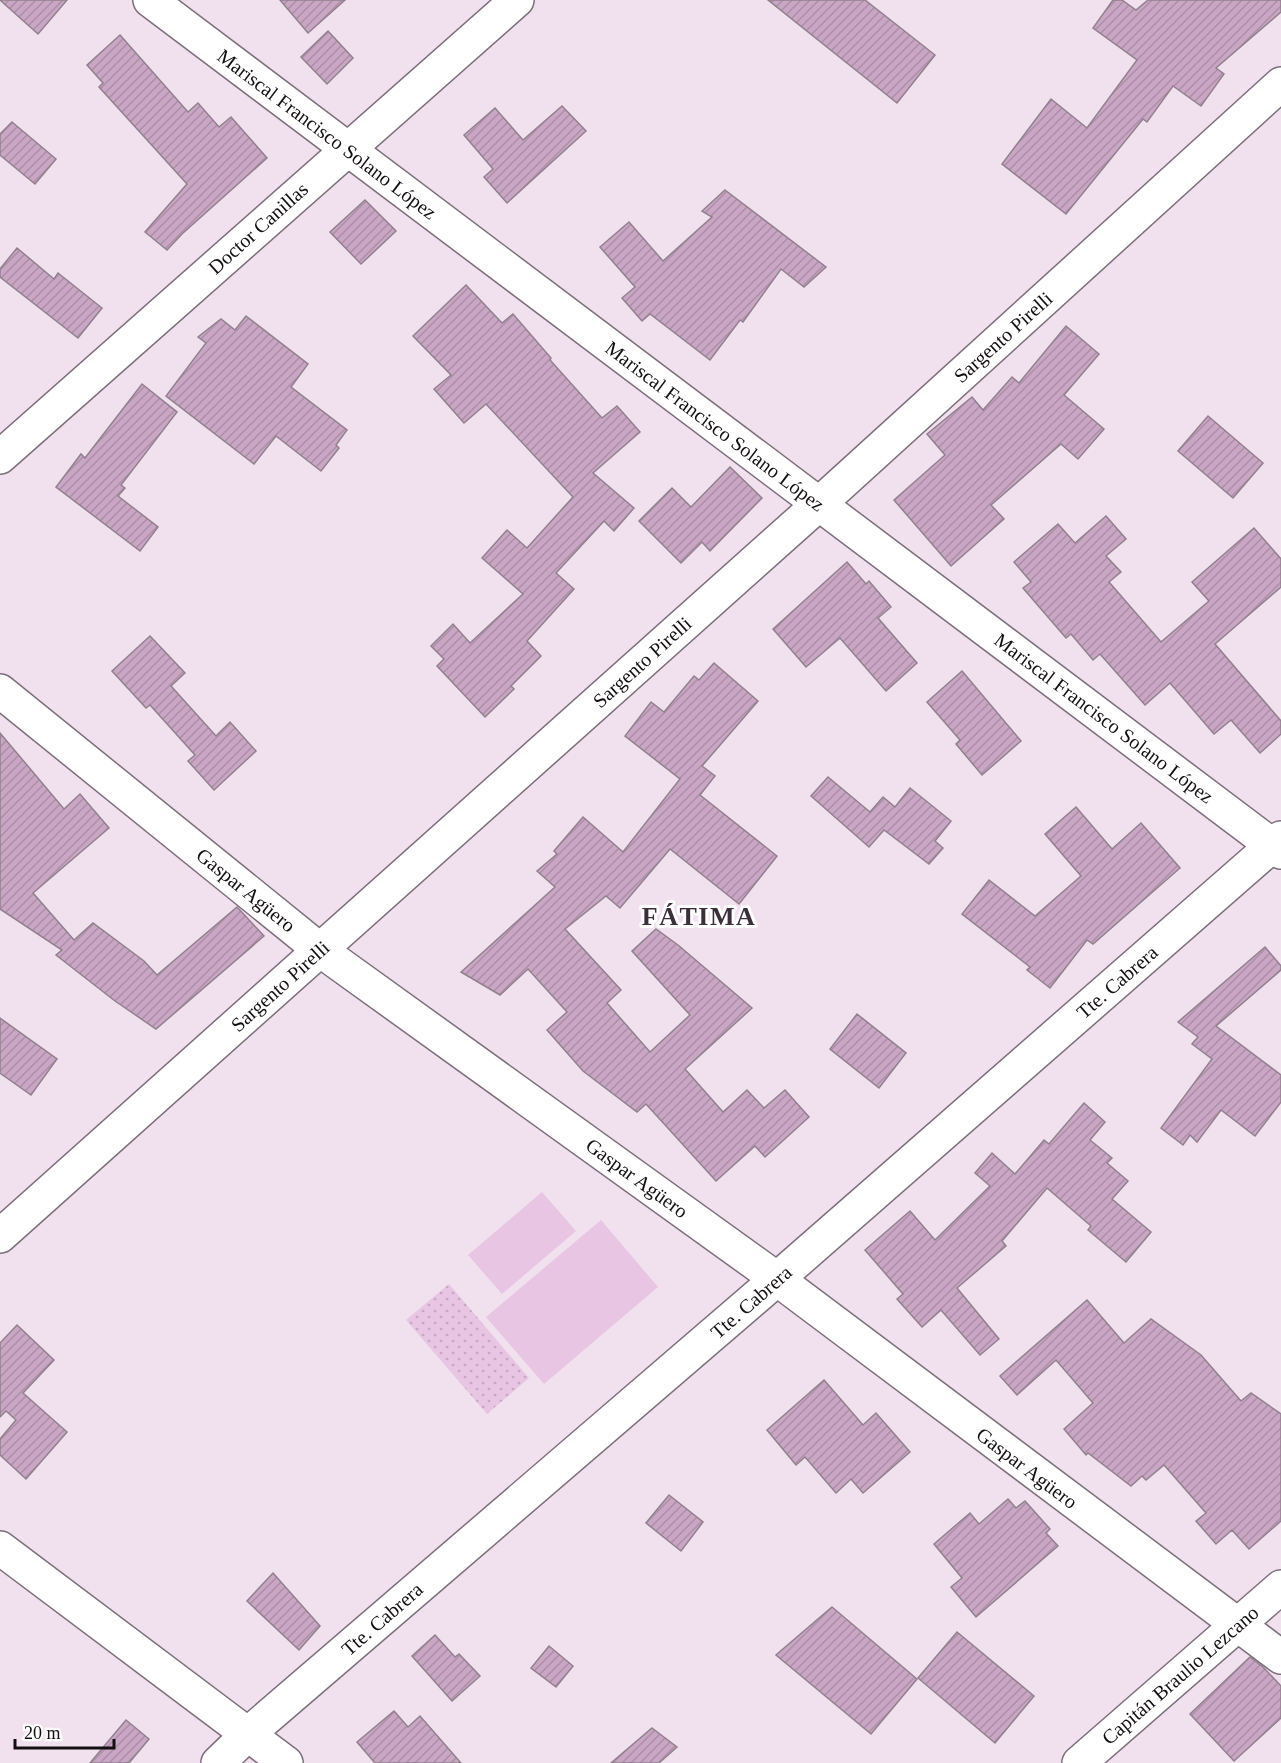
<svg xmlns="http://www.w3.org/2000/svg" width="1281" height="1763" font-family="'Times New Roman',serif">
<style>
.grass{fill:#e8c5e3}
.park{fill:url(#park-dots)}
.building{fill:url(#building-hatch);stroke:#90818d;stroke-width:1.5}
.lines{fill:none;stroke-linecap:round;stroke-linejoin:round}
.minor-casing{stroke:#7c6e7a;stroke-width:36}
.minor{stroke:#fff;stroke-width:33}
.labels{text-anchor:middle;stroke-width:6;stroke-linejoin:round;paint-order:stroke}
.street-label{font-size:20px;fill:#140f13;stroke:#fff}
.district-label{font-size:26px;font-weight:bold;letter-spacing:1.5px;fill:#3b2f39;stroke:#fff}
</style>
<defs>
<pattern id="park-dots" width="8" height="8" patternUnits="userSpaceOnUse" patternTransform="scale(1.5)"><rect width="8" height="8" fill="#e8c5e3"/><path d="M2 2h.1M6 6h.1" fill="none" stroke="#c6a8c2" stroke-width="1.8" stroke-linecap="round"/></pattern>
<pattern id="building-hatch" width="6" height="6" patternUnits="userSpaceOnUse" patternTransform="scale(1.5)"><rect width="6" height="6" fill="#caa6c5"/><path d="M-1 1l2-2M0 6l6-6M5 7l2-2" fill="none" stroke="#ad8ea8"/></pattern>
</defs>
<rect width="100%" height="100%" fill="#f1e1ee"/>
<!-- grass -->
<g class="grass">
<path d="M 542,1192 L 576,1231 L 502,1294 L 468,1255 Z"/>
<path d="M 601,1220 L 658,1287 L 544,1384 L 486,1317 Z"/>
</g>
<!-- park -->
<path class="park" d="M 449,1284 L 529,1378 L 487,1414 L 406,1320 Z"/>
<!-- building -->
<g class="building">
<path d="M 0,0 L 67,0 L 38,34 Z"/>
<path d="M 280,0 L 345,0 L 308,33 Z"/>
<path d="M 768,0 L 865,0 L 935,55 L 897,103 Z"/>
<path d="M 1113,0 L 1122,0 L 1136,10 L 1148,0 L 1281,0 L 1281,12 L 1216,68 L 1224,74 L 1201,106 L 1173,86 L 1147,122 L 1143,119 L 1066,214 L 1002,164 L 1051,99 L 1087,128 L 1137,60 L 1093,28 Z"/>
<path d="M 328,31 L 353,58 L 327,84 L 301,57 Z"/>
<path d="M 120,35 L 188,112 L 198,103 L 219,127 L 231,117 L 267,158 L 182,234 L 167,250 L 145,232 L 187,184 L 99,87 L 103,83 L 87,65 Z"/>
<path d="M 562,106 L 586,131 L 507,203 L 484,177 L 493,169 L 464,135 L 495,108 L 523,140 Z"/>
<path d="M 12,122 L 56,159 L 35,184 L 0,155 L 0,134 Z"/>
<path d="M 725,190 L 826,267 L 804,287 L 781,269 L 743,322 L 740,320 L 710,360 L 650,314 L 642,321 L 622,298 L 635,287 L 600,247 L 629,222 L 663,261 L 712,217 L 702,211 Z"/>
<path d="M 365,200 L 396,231 L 361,264 L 330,232 Z"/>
<path d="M 17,248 L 54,279 L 58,273 L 102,308 L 78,338 L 0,277 L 0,269 Z"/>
<path d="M 466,285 L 502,323 L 513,314 L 551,358 L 550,360 L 602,418 L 617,406 L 640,432 L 593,473 L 634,508 L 614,531 L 604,521 L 556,573 L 574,589 L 527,641 L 541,656 L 511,686 L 514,689 L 485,717 L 437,666 L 444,659 L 431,646 L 453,624 L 470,643 L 523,594 L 482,558 L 507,530 L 527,548 L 573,497 L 486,404 L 464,423 L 434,389 L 451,375 L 413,336 Z"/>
<path d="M 246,316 L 308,364 L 291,387 L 347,430 L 336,445 L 339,448 L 321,471 L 276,436 L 254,464 L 166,396 L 206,343 L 198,337 L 221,319 L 235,330 Z"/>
<path d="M 1066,326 L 1099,354 L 1064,395 L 1104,429 L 1078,459 L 1061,444 L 991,505 L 1004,519 L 951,566 L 894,500 L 945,455 L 927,434 L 972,397 L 983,410 L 1012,377 L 1019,383 Z"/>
<path d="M 142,384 L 177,412 L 121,485 L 125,488 L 118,496 L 158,527 L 140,551 L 56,487 L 81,454 L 85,458 Z"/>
<path d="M 1208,416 L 1263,463 L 1233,498 L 1178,451 Z"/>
<path d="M 730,467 L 762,498 L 710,551 L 702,542 L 681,563 L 639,521 L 672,488 L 691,507 Z"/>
<path d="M 1106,516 L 1126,539 L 1106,556 L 1121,572 L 1109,582 L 1161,642 L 1209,601 L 1192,582 L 1254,528 L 1281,559 L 1281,587 L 1215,644 L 1281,721 L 1281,734 L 1260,753 L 1231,720 L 1214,734 L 1170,683 L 1145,705 L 1100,654 L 1093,660 L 1071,634 L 1066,638 L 1023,588 L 1031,582 L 1014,562 L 1058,524 L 1075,543 Z"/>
<path d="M 847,562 L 866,584 L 869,581 L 891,607 L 878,618 L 917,663 L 886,691 L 840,638 L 806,667 L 773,629 Z"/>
<path d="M 150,636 L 185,673 L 171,686 L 216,736 L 230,722 L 256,751 L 214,790 L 188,761 L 195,755 L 150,705 L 146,708 L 112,671 Z"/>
<path d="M 714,663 L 758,701 L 702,766 L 715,776 L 700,795 L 777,856 L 739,904 L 670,849 L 620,908 L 606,896 L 565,929 L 621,990 L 607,1003 L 650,1052 L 690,1015 L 632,951 L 656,929 L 678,945 L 752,1008 L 685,1069 L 723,1112 L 747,1090 L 764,1108 L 785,1090 L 809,1117 L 765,1157 L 755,1146 L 716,1181 L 646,1104 L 637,1112 L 583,1071 L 547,1030 L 567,1012 L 528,969 L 500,995 L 461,972 L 555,887 L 537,871 L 557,854 L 554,851 L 583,817 L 623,852 L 680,779 L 625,736 L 651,702 L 664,712 L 694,676 L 699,680 Z"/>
<path d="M 962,671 L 1021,741 L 982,775 L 956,744 L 960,740 L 927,702 Z"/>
<path d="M 0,733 L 64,809 L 80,794 L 109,828 L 33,893 L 74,940 L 93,923 L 144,961 L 157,975 L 237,907 L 264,936 L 156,1029 L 115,1001 L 56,955 L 62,950 L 0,909 Z"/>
<path d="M 828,777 L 870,812 L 883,797 L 895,807 L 910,788 L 951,821 L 935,841 L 943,848 L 929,864 L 884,830 L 869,847 L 811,796 Z"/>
<path d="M 1076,807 L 1112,849 L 1141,823 L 1180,868 L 1093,944 L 1087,940 L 1050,988 L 1027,970 L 1030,967 L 962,914 L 989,880 L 1035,916 L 1081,876 L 1045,834 Z"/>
<path d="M 1265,947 L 1281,966 L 1281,970 L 1216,1026 L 1281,1075 L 1281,1102 L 1255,1136 L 1221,1110 L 1197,1142 L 1190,1135 L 1183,1145 L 1161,1128 L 1212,1059 L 1192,1044 L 1198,1037 L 1178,1022 Z"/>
<path d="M 857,1014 L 906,1053 L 879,1088 L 830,1049 Z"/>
<path d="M 0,1018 L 57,1059 L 31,1095 L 0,1073 Z"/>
<path d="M 1084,1103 L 1105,1122 L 1090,1140 L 1112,1158 L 1107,1163 L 1128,1181 L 1112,1199 L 1151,1232 L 1126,1262 L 1088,1230 L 1091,1226 L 1047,1188 L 1002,1241 L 1006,1246 L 957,1288 L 999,1339 L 980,1355 L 941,1310 L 922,1327 L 897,1299 L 903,1294 L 865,1250 L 910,1211 L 935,1240 L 990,1186 L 975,1173 L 992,1153 L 1015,1174 L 1044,1140 L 1049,1144 Z"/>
<path d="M 1087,1300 L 1124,1343 L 1151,1319 L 1201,1355 L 1241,1401 L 1251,1393 L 1281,1414 L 1281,1521 L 1249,1549 L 1232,1530 L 1216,1544 L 1196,1521 L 1206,1513 L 1164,1465 L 1146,1480 L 1142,1476 L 1131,1486 L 1088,1453 L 1086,1455 L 1064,1429 L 1093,1403 L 1056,1360 L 1017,1395 L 1000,1376 Z"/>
<path d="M 17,1325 L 54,1360 L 23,1393 L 67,1432 L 26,1479 L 0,1455 L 0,1439 L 16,1420 L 6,1411 L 0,1417 L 0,1343 Z"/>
<path d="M 824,1380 L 863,1425 L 876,1413 L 910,1452 L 863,1493 L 851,1479 L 836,1493 L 805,1457 L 796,1465 L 767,1430 Z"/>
<path d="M 669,1495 L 703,1522 L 681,1551 L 646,1523 Z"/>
<path d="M 1008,1499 L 1016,1508 L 1025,1501 L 1050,1529 L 1046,1533 L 1058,1546 L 976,1617 L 951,1587 L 962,1578 L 934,1544 L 970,1513 L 979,1524 Z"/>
<path d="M 273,1573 L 320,1626 L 299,1650 L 247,1601 Z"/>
<path d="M 832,1607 L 917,1679 L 871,1734 L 776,1655 Z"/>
<path d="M 957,1632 L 1034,1696 L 995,1743 L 918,1678 Z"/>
<path d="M 435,1635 L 455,1657 L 459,1654 L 480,1676 L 452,1701 L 412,1656 Z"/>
<path d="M 549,1646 L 573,1666 L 556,1687 L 531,1668 Z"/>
<path d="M 1250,1657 L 1263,1667 L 1281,1686 L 1281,1718 L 1234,1761 L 1190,1714 Z"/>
<path d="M 394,1711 L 408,1727 L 420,1716 L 461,1763 L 375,1763 L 357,1742 Z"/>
<path d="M 126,1720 L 149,1739 L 129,1763 L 90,1763 Z"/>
<path d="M 652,1728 L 677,1747 L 659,1763 L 611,1763 Z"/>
</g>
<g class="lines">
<!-- minor casing -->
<g class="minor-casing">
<g id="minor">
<path d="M 150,0 L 1281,852"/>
<path d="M 0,457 L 517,0"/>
<path d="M 0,691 L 320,950 L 777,1279 L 1281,1657"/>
<path d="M 0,1236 L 819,504 L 1281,84"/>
<path d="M 0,1548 L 286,1763"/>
<path d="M 218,1763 L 248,1734 L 777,1279 L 1281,838"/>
<path d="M 1079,1763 L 1281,1587"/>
</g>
</g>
<!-- minor -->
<use href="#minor" class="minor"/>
</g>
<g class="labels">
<!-- street labels -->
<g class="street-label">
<text transform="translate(327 134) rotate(37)" y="7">Mariscal Francisco Solano López</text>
<text transform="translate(258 228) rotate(-42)" y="7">Doctor Canillas</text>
<text transform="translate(1003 337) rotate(-42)" y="7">Sargento Pirelli</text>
<text transform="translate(715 426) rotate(37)" y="7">Mariscal Francisco Solano López</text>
<text transform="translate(642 662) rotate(-42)" y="7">Sargento Pirelli</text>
<text transform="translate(1104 718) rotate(37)" y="7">Mariscal Francisco Solano López</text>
<text transform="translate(246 890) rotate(39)" y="7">Gaspar Agüero</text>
<text transform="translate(1117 982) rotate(-41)" y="7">Tte. Cabrera</text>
<text transform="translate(280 986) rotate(-42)" y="7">Sargento Pirelli</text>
<text transform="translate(637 1178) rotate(36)" y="7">Gaspar Agüero</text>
<text transform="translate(751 1302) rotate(-41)" y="7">Tte. Cabrera</text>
<text transform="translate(1027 1468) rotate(37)" y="7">Gaspar Agüero</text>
<text transform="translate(382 1619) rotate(-41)" y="7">Tte. Cabrera</text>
<text transform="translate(1180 1675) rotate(-41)" y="7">Capitán Braulio Lezcano</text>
</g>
<!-- district labels -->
<g class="district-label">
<text x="699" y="925">FÁTIMA</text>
</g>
</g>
<!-- scale -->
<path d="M15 1739v9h99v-9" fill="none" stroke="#140f13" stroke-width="3"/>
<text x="24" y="1739" font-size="18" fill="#140f13" stroke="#ffffff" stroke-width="4.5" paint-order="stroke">20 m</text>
</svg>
